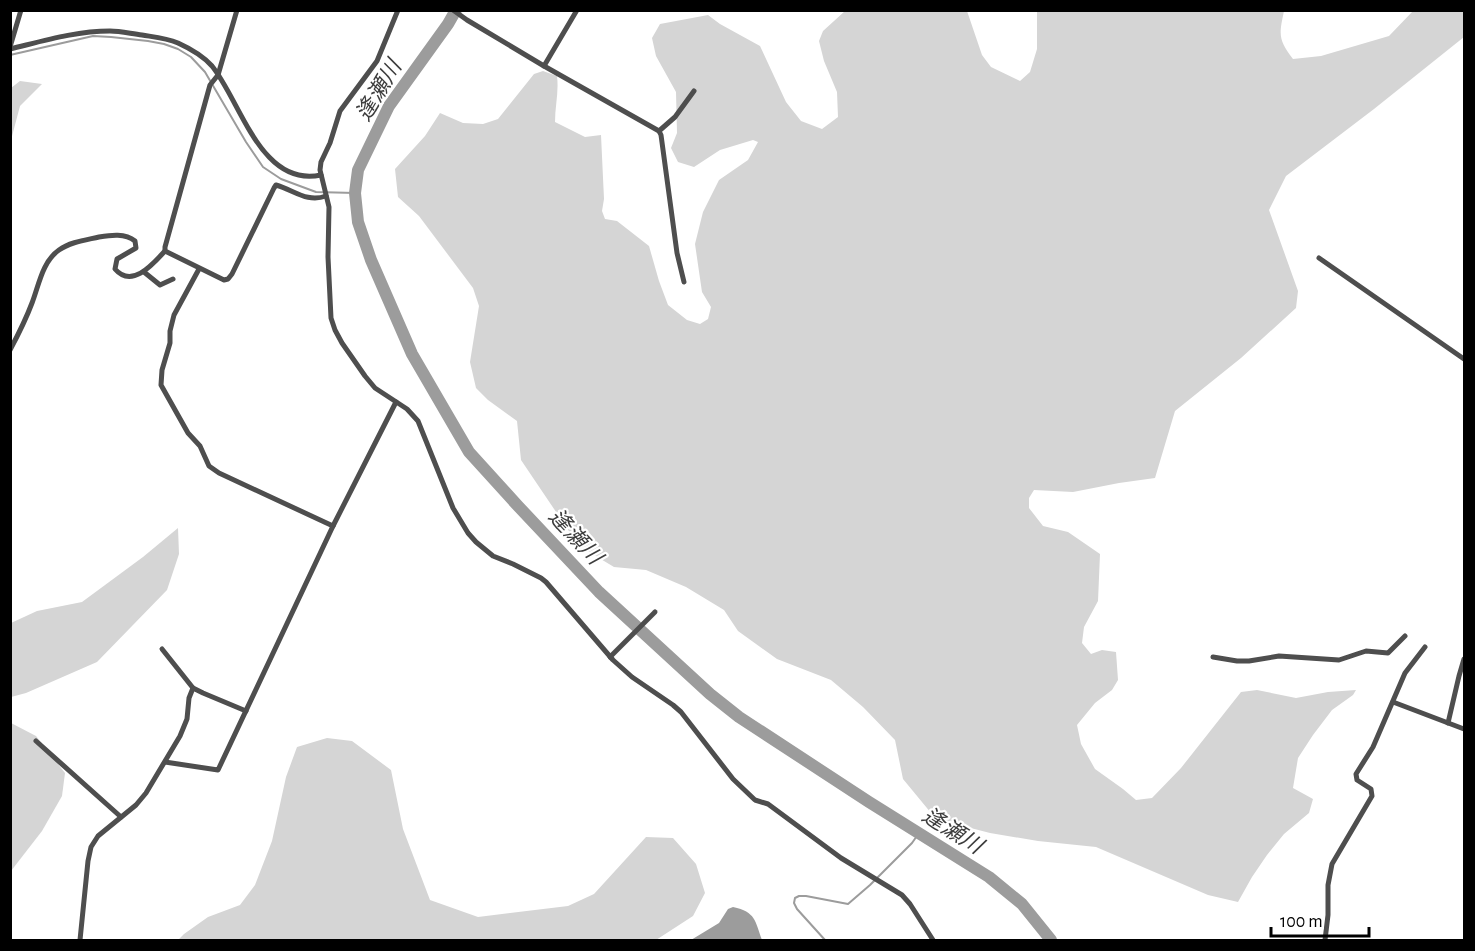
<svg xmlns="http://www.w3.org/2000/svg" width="1475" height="951" font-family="'Alegreya Sans','Noto Sans JP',sans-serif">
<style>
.green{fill:#d5d5d5}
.water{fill:#9c9c9c}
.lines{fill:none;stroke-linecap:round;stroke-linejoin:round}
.stream{stroke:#9c9c9c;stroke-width:2}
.river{stroke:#9c9c9c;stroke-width:12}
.street{stroke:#4e4e4e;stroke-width:5}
.labels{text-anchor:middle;stroke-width:4.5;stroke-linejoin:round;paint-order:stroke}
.water-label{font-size:22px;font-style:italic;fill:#3d3d3d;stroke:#fff}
</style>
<rect width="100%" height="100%" fill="#fff"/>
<!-- green -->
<g class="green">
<path d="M 845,11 L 967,11 L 982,55 L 991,67 L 1020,81 L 1030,72 L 1037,49 L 1037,11 L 1284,11 C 1279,35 1278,39 1293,59 L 1321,56 L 1389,36 L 1413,11 L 1464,11 L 1464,37 L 1374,109 L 1286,176 L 1269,210 L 1298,291 L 1296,308 L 1241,358 L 1175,411 L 1155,478 L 1119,483 L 1073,492 L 1034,490 L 1029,498 L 1029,508 L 1043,526 L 1068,532 L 1100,554 L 1098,601 L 1084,627 L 1082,643 L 1091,654 L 1102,650 L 1116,652 L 1118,680 L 1112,690 L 1095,703 L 1077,725 L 1081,744 L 1095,769 L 1123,789 L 1136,800 L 1152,798 L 1181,768 L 1241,692 L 1257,690 L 1296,698 L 1328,692 L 1356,690 L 1353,695 L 1332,710 L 1313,735 L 1298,758 L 1293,788 L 1313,799 L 1309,813 L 1284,834 L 1267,855 L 1252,877 L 1238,902 L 1208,895 L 1096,847 L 1038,841 L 990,833 L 936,819 L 903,779 L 895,740 L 863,707 L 831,680 L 777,659 L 738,631 L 724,610 L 686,587 L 646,570 L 614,567 L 579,546 L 521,460 L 517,421 L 488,400 L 476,388 L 470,362 L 479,306 L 473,288 L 419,216 L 398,197 L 395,169 L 425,136 L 440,113 L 463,123 L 483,124 L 498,119 L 534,74 L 543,71 L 557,76 C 559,92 555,106 555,122 L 585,137 L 601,135 L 604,199 L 602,211 L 605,219 L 617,221 L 649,246 L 659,281 L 668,305 L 687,320 L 700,324 L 708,319 L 711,307 L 702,292 L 695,244 L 703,212 L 719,180 L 748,160 L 758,142 L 753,140 L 720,150 L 694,167 L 678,162 L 671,148 L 677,133 L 676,92 L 656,56 L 652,38 L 660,24 L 708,15 L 720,24 L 760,46 L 786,102 L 801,121 L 822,129 L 838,117 L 837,92 L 824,61 L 819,41 L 823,31 Z"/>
<path d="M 20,81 L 42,84 L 20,106 L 11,140 L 11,88 Z"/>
<path d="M 178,528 L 179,554 L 167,590 L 97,662 L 26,693 L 11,697 L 11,623 L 37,611 L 82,602 L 143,557 Z"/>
<path d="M 11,723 L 36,736 L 65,773 L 62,796 L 42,831 L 11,871 Z"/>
<path d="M 327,738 L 352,741 L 391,770 L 403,829 L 430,900 L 478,917 L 568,906 L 594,894 L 646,837 L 673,838 L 696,864 L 705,893 L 693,916 L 656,940 L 178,940 L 184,934 L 208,917 L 240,905 L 255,885 L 272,841 L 286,777 L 297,747 Z"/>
</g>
<!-- water -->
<path class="water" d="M 733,907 C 756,912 755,921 762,940 L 691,940 L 719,923 L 728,909 Z"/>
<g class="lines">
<!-- stream -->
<g class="stream">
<path d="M 10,55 L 93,36 L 111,37 L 148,41 L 164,44 L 178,49 L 191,57 L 205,72 L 246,142 L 263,167 L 281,179 L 316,192 L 355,193"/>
<path d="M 825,940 L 797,909 L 794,903 L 795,898 L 799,896 L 806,896 L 848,904 L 870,885 L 912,843 L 919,833"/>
</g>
<!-- river -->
<path class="river" d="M 456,10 L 448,24 L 389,106 L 358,170 L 355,193 L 358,222 L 371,260 L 412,354 L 469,452 L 518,506 L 599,592 L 710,694 L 739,717 L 869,802 L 989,877 L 1022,904 L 1051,940"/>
<!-- street -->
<g class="street">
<path d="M 237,10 L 218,75 L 210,85 L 165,247 L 165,251 L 224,280 L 228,279 L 232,274 L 274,188 L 276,185 C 294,190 307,203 326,196"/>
<path d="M 398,10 L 377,61 L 340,111 L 330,143 L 321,162 L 320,170 L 329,207 L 328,257 L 331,318 L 335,330 L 342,343 L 365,376 L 375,388 L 407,409 L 418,421 L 453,508 L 468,533 L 476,542 L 493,556 L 513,564 L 541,578 L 546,582 L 613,660 L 632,677 L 673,705 L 681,712 L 733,779 L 755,800 L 768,804 L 841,858 L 902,895 L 910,904 L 933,940"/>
<path d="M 453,10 L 467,20 L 544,66 L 659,131 L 661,135 L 677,253 L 684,282"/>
<path d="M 10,47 L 21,10"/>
<path d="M 10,49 C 43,41 76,31 110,31 C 121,31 132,34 142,35 C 154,37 166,38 178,43 C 189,48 204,57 212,66 C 241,102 261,188 321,175"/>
<path d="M 544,66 L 577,10"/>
<path d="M 659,131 L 675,117 L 694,91"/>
<path d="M 1319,258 L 1464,359"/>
<path d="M 199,269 L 174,315 L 170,331 L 170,343 L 162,370 L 161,385 L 188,433 L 200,446 L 209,466 L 219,473 L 333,526"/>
<path d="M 144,272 L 160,285 L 173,279"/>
<path d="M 10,350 C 18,335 26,319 32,303 C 39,285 42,262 59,250 C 70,242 86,240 99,237 C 111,235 125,233 135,241 L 136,248 L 117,259 L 115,269 C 132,289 153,264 165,251"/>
<path d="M 162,649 L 193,688"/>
<path d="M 610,657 L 655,612"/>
<path d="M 1213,657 L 1237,661 L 1249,661 L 1279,656 L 1339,660 L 1366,651 L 1388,653 L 1405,636"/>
<path d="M 1393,702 L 1464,729"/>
<path d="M 1448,723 L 1459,676 L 1464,659"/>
<path d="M 36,741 L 121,817"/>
<path d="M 165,762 L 218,770 L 333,526 L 396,402"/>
<path d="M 80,940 L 88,861 L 91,847 L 98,836 L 136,805 L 146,793 L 180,736 L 187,719 L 189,698 L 193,688 L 203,693 L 246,711"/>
<path d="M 1325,940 L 1328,915 L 1328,885 L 1332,864 L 1372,796 L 1371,789 L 1357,780 L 1356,774 L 1373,747 L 1405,673 L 1425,647"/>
</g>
</g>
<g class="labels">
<!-- water labels -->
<g class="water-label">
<text transform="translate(378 90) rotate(-59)" y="8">逢瀬川</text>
<text transform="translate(576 536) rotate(47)" y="8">逢瀬川</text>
<text transform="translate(953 830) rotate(32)" y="8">逢瀬川</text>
</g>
</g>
<!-- border -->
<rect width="1475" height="951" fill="none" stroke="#000000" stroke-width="24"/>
<!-- scale -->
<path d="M1271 927v9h98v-9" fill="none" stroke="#000000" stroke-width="3"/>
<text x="1280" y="927" font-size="18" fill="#000000" stroke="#ffffff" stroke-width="4.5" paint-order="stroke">100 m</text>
</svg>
